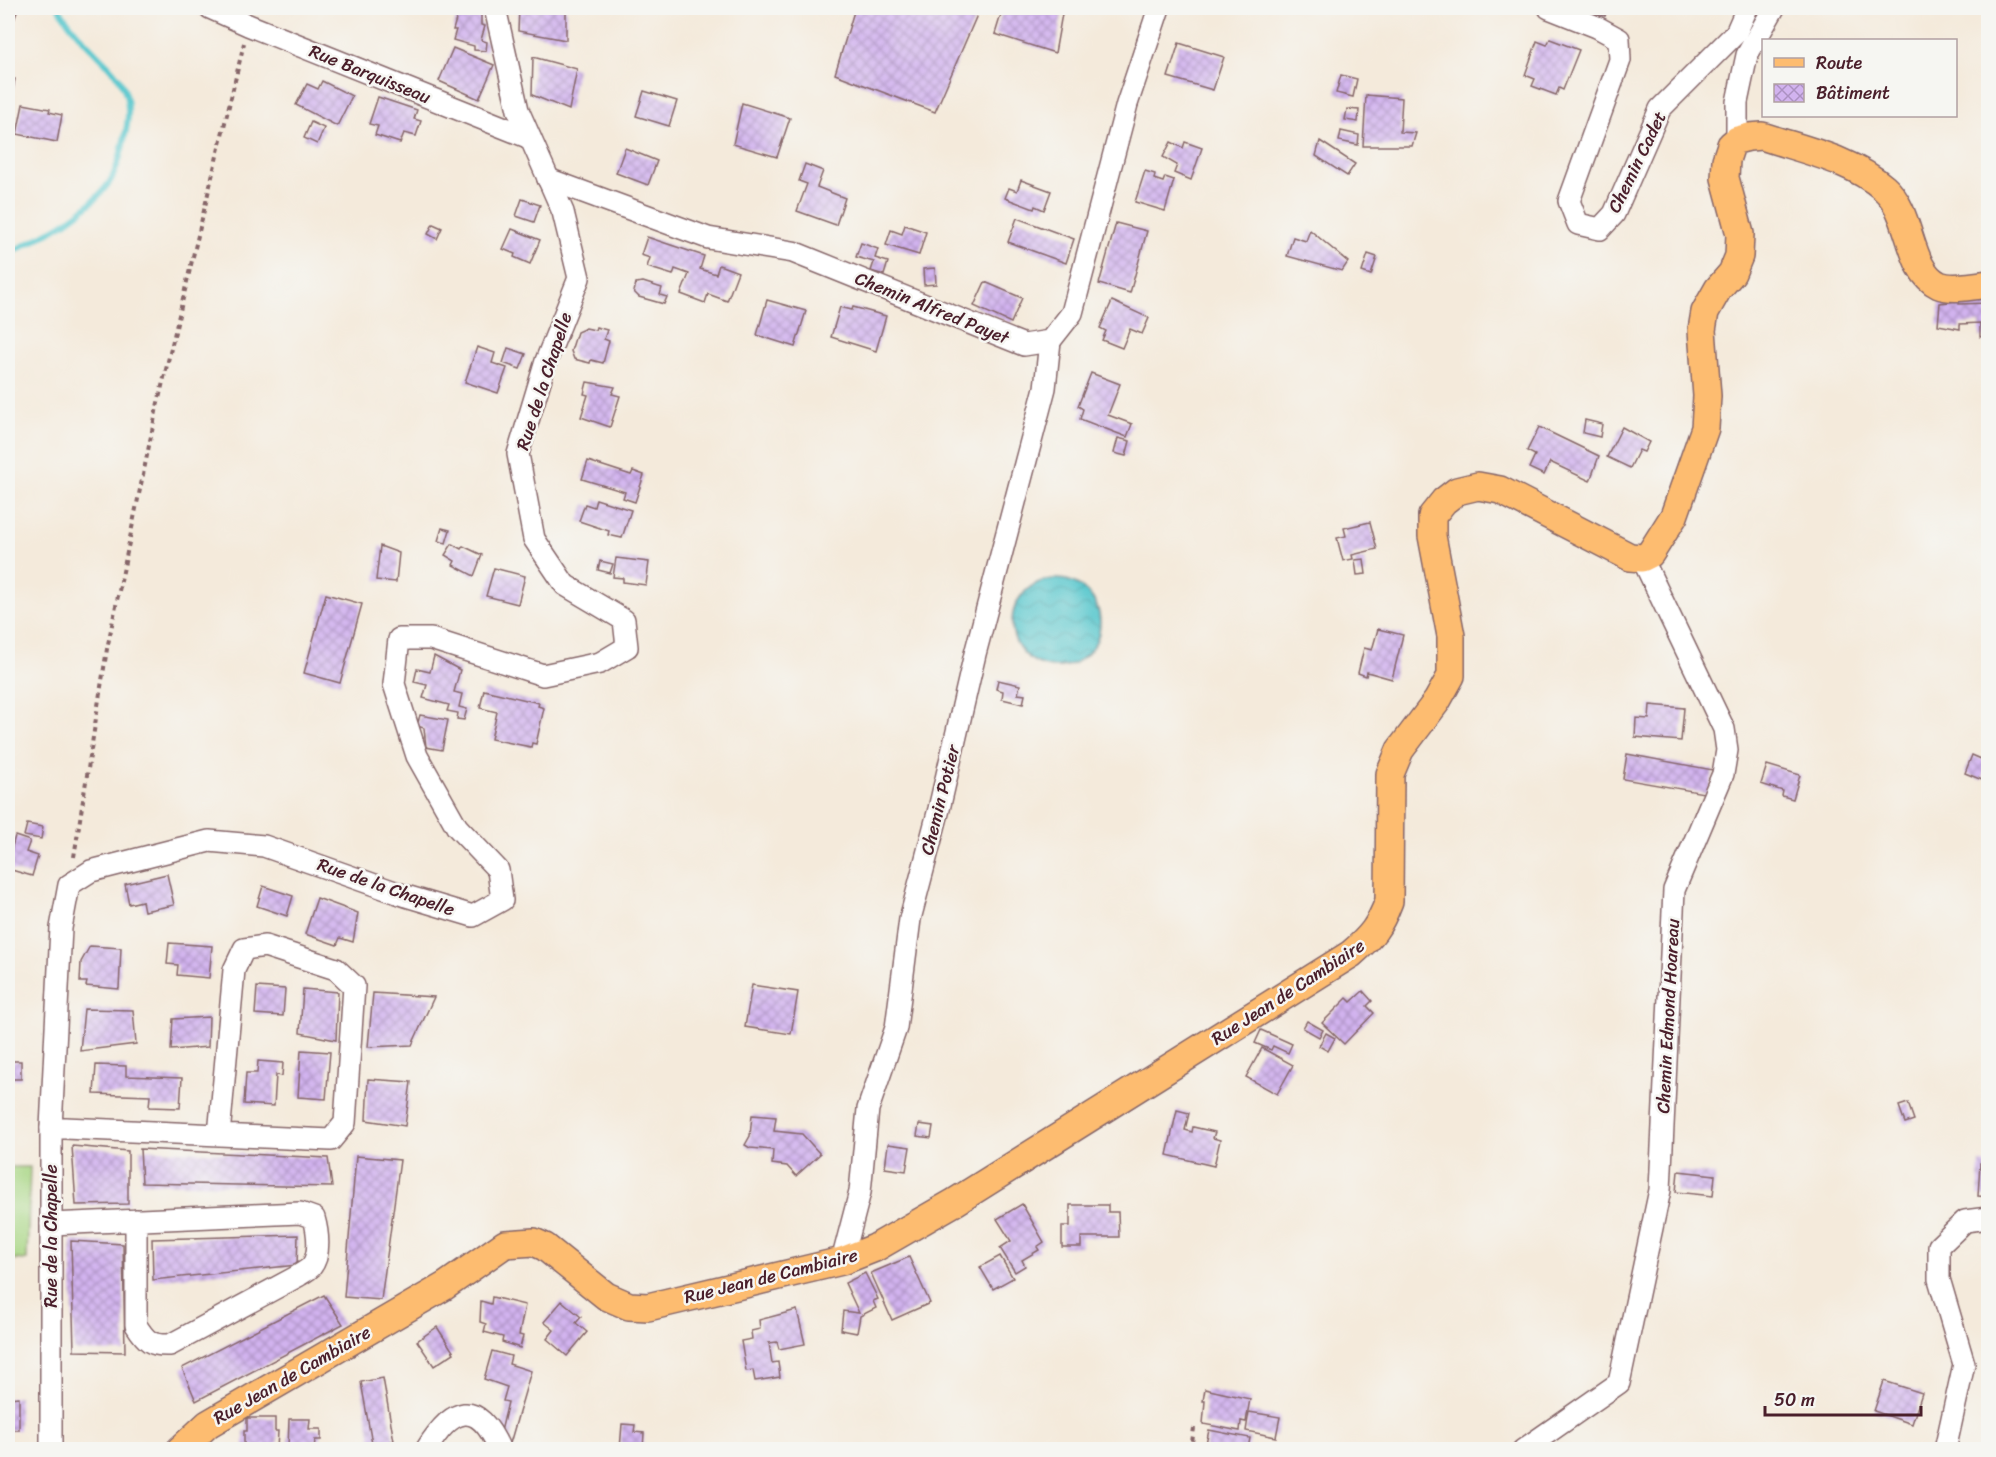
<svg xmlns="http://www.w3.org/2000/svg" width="1996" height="1457" font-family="Sriracha,sans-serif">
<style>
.pitch{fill:#a7d683;stroke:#787a57;stroke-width:1.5}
.water{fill:url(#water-waves);stroke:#52747c;stroke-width:1.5}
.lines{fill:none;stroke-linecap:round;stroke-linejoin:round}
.stream{stroke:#5ac8ce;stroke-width:6}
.building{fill:url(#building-cross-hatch)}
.minor-casing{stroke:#866669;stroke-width:24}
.major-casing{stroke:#866669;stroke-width:30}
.path{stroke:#866669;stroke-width:4;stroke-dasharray:4.5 4.5;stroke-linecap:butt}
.minor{stroke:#fff;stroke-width:21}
.major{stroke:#fdbc70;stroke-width:27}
.labels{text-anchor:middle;stroke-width:5;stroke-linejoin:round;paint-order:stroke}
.street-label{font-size:18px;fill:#4a1f2b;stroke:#f6f6f2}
</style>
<defs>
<pattern id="water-waves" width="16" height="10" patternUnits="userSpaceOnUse" patternTransform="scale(1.5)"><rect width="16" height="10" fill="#5ac8ce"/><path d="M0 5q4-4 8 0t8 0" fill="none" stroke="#50abb1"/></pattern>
<pattern id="building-cross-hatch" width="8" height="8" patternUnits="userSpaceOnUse" patternTransform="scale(1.5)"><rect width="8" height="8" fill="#d2b3ef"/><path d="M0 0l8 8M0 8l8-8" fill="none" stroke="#ac91c2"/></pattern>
</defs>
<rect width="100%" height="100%" fill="#f6f6f2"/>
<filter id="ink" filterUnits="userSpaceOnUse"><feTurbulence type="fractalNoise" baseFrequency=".0167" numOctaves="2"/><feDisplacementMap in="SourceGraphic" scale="12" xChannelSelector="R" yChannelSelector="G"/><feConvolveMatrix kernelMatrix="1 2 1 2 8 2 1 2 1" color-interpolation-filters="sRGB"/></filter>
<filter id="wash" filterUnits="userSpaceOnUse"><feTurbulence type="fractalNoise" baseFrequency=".008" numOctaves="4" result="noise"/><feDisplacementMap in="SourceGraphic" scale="24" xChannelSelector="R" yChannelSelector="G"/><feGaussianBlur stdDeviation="1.35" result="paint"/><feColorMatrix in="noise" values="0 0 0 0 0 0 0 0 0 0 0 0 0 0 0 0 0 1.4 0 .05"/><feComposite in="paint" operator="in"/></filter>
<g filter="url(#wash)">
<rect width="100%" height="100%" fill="#f4eadb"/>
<!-- pitch -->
<path class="pitch" d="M 8,1167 L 30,1167 L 27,1260 L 8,1259 Z"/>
<!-- water -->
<circle class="water" cx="1056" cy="623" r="44"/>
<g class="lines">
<!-- stream -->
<path class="stream" d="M 8,254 C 44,235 84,217 109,183 C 117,171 121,154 124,140 C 129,120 131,101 121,82 C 114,69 103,61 94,51 C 81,38 67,22 59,8"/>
</g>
<g id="blocks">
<!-- building -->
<g class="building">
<path d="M 8,8 L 18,8 L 8,40 Z"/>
<path d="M 463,8 L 478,8 L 477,13 L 481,14 L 481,25 L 485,26 L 481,40 L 487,42 L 486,51 L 474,50 L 474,46 L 453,40 L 456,30 L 453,30 L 459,9 L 463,10 Z"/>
<path d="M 519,8 L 566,8 L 566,40 L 518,31 Z"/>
<path d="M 855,8 L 980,8 L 935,112 L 835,74 Z"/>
<path d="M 1003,8 L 1049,8 L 1062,14 L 1055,53 L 995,34 Z"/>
<path d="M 1581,8 L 1608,8 L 1605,16 Z"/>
<path d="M 1550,39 L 1579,50 L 1563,90 L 1559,88 L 1556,95 L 1532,86 L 1535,79 L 1525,75 L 1537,41 L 1547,45 Z"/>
<path d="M 1179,43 L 1224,57 L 1213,90 L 1168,77 Z"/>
<path d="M 453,48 L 494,65 L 479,99 L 439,81 Z"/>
<path d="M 533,57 L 577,69 L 569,110 L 532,95 Z"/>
<path d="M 1341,75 L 1357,79 L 1353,97 L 1336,93 Z"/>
<path d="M 8,77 L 15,79 L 11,99 L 8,99 Z"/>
<path d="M 322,81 L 352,96 L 337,126 L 296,105 L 307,84 L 318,89 Z"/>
<path d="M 644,91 L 677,101 L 669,126 L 636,116 Z"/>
<path d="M 1366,95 L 1402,98 L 1400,132 L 1416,133 L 1412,146 L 1363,146 Z"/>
<path d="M 378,97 L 417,110 L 414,119 L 421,121 L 416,136 L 404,133 L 400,143 L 375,135 L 378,126 L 369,124 Z"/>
<path d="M 742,103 L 790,118 L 777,157 L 733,144 Z"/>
<path d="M 23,104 L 50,109 L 49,112 L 62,115 L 57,142 L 17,134 Z"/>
<path d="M 1347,109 L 1359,110 L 1358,122 L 1345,120 Z"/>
<path d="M 311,122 L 324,128 L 317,144 L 304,138 Z"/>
<path d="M 1341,131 L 1359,135 L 1358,145 L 1339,141 Z"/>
<path d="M 1320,141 L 1355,164 L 1347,176 L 1316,156 Z"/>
<path d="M 1171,142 L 1183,148 L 1185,142 L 1202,148 L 1191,180 L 1174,173 L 1177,165 L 1163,157 Z"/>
<path d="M 625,148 L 657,161 L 648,185 L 616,173 Z"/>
<path d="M 805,164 L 823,171 L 817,187 L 845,198 L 836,225 L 797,211 L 807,184 L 799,181 Z"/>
<path d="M 1145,171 L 1155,174 L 1154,179 L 1163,182 L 1165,177 L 1174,180 L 1165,211 L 1135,202 Z"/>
<path d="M 1021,180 L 1051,191 L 1044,210 L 1035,206 L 1034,209 L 1005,198 L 1009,188 L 1017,191 Z"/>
<path d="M 522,199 L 540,205 L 534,222 L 516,216 Z"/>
<path d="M 1017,218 L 1074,239 L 1066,263 L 1008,242 Z"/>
<path d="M 1116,223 L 1147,231 L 1130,293 L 1099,284 Z"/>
<path d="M 433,224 L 442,228 L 437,239 L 428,234 Z"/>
<path d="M 905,225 L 926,232 L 919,255 L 886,245 L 891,230 L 902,234 Z"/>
<path d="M 512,229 L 540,240 L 530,264 L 514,257 L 515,254 L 503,249 Z"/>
<path d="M 1310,230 L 1348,262 L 1342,271 L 1287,256 L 1293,237 L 1306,241 Z"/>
<path d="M 647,237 L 704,256 L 700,269 L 716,274 L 719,265 L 738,272 L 727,301 L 708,294 L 705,303 L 681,294 L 689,274 L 675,269 L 673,275 L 647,267 L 650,258 L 641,255 Z"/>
<path d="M 861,243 L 878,249 L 875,258 L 888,262 L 884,275 L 871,271 L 874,262 L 856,257 Z"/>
<path d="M 1368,254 L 1377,257 L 1371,275 L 1362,272 Z"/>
<path d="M 935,268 L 936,284 L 924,285 L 923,269 Z"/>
<path d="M 643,282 L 662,288 L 660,295 L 667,297 L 664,304 L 639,297 L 634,292 L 636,283 Z"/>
<path d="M 985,282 L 1022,298 L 1011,323 L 974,306 Z"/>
<path d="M 767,300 L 806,311 L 795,347 L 757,335 Z"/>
<path d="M 1112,301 L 1149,318 L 1142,334 L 1130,329 L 1122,348 L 1102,340 L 1106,331 L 1100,328 Z"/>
<path d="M 1959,301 L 1959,304 L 1988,303 L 1988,336 L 1980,337 L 1980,323 L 1960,324 L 1960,329 L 1938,325 L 1940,303 Z"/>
<path d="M 840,307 L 852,310 L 853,307 L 886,316 L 876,351 L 831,337 Z"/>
<path d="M 596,327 L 607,330 L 604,339 L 609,341 L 603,363 L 591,360 L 590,363 L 574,359 L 571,351 L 577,332 L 586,328 L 595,330 Z"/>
<path d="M 477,347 L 495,353 L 492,363 L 507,368 L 498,393 L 465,382 Z"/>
<path d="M 508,348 L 526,354 L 520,369 L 503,363 Z"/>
<path d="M 1091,373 L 1120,384 L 1108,415 L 1132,424 L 1127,437 L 1080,419 L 1083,409 L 1078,406 Z"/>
<path d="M 587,382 L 615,387 L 612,394 L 620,396 L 610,427 L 581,417 L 588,395 L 584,394 Z"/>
<path d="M 1585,420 L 1602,424 L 1600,437 L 1583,433 Z"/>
<path d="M 1539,427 L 1599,456 L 1590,481 L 1550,462 L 1544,475 L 1529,468 L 1535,455 L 1527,451 Z"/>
<path d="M 1622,427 L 1649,442 L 1644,452 L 1639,450 L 1630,468 L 1607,457 Z"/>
<path d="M 1118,438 L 1130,441 L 1126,456 L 1114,453 Z"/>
<path d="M 588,461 L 631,475 L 633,471 L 644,475 L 635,502 L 623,498 L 625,492 L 582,479 Z"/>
<path d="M 596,499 L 631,510 L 622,538 L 608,535 L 609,531 L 579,521 L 585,504 L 594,507 Z"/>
<path d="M 1370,522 L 1377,549 L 1352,555 L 1353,559 L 1343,561 L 1337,538 L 1346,536 L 1344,528 Z"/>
<path d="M 442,528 L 450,530 L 446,543 L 438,541 Z"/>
<path d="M 452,544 L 461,549 L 463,546 L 482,555 L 474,576 L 453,565 L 455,561 L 445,555 Z"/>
<path d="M 380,546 L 399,553 L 396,582 L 376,580 Z"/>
<path d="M 616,558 L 649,562 L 646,585 L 623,582 L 623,578 L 613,577 Z"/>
<path d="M 1364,559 L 1366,574 L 1357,575 L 1355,560 Z"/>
<path d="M 600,561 L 613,564 L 610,573 L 598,570 Z"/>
<path d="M 494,568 L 525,576 L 518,604 L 486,596 Z"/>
<path d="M 326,594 L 362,604 L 340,683 L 304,673 Z"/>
<path d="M 1378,629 L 1403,635 L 1392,679 L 1367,672 L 1366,676 L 1358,673 L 1364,648 L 1372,650 Z"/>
<path d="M 434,656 L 460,670 L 454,692 L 462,694 L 459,707 L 467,709 L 464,720 L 457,719 L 458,713 L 447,711 L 449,705 L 423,698 L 427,685 L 414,682 L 417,669 L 430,672 Z"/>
<path d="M 998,680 L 1020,685 L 1018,694 L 1025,695 L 1023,704 L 1002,699 L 1003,691 L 996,689 Z"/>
<path d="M 484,690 L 539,703 L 538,706 L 544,708 L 536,744 L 532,743 L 531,747 L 491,739 L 497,712 L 480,708 Z"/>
<path d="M 1650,705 L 1684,708 L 1681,741 L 1635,737 L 1636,718 L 1649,719 Z"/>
<path d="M 420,715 L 448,720 L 442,750 L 426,747 L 424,728 L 417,726 Z"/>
<path d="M 1627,754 L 1713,770 L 1709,794 L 1623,779 Z"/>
<path d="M 1972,755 L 1988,762 L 1982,780 L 1965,773 Z"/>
<path d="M 1767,765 L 1800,775 L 1793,799 L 1782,796 L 1783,791 L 1761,784 Z"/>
<path d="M 27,824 L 43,827 L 41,839 L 24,836 Z"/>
<path d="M 15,836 L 30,841 L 26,852 L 38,856 L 32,876 L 8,869 L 8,861 Z"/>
<path d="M 167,874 L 174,905 L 144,911 L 142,901 L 129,904 L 125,884 Z"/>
<path d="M 263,886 L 293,896 L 287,916 L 257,906 Z"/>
<path d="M 317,898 L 358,913 L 353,942 L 340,938 L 337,945 L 305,934 Z"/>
<path d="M 169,943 L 212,946 L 209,978 L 177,975 L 178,965 L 167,964 Z"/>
<path d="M 90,946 L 121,948 L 119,989 L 86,986 L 87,982 L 80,982 L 81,962 Z"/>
<path d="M 752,985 L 798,992 L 791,1034 L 745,1027 Z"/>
<path d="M 257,987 L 285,989 L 283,1016 L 255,1014 Z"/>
<path d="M 303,989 L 338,992 L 336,1040 L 300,1033 Z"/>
<path d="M 1363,991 L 1372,1001 L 1367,1006 L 1374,1013 L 1344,1044 L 1322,1023 L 1347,998 L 1351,1002 Z"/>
<path d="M 373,993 L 434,997 L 412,1045 L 368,1047 Z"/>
<path d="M 84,1009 L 133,1010 L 136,1044 L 80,1051 Z"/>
<path d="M 209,1017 L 208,1047 L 171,1050 L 173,1019 Z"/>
<path d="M 1307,1021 L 1323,1030 L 1319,1037 L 1303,1028 Z"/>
<path d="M 1261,1030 L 1292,1044 L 1288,1053 L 1273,1046 L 1271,1050 L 1255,1043 Z"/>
<path d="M 1326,1033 L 1335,1038 L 1328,1051 L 1319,1046 Z"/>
<path d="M 1262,1048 L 1293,1065 L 1277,1094 L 1246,1077 Z"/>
<path d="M 301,1050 L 330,1052 L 326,1099 L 298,1097 Z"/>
<rect x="8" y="1061" width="13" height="18"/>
<path d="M 258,1061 L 283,1063 L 282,1076 L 276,1075 L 274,1106 L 244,1104 L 246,1073 L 257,1073 Z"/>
<path d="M 96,1065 L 126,1066 L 126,1076 L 182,1078 L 180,1108 L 149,1107 L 150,1096 L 94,1094 Z"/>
<path d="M 368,1079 L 411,1082 L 405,1126 L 366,1120 Z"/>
<path d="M 1908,1103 L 1914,1120 L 1905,1123 L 1899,1106 Z"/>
<path d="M 1177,1110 L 1189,1113 L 1185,1130 L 1192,1132 L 1193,1127 L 1215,1132 L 1213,1138 L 1220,1140 L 1214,1166 L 1167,1155 Z"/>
<path d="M 752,1115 L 776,1117 L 774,1131 L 802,1134 L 820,1154 L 796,1176 L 787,1166 L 772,1164 L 773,1150 L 750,1148 L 745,1145 L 750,1136 Z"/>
<path d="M 919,1124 L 933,1126 L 931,1138 L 917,1136 Z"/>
<path d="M 888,1144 L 910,1147 L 906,1171 L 885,1168 Z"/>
<path d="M 72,1146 L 128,1151 L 128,1204 L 76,1205 Z"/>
<path d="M 140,1149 L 328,1158 L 332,1187 L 142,1183 Z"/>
<path d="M 356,1156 L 400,1160 L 381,1300 L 344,1297 Z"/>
<path d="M 1980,1163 L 1988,1164 L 1988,1197 L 1978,1196 Z"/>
<path d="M 1678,1171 L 1715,1175 L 1713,1196 L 1676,1192 Z"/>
<path d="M 1022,1204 L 1044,1242 L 1037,1247 L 1039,1250 L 1022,1260 L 1025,1266 L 1015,1272 L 1000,1248 L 1011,1241 L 997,1219 Z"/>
<path d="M 1070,1205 L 1108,1205 L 1108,1212 L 1118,1212 L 1119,1237 L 1081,1237 L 1081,1247 L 1062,1247 L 1062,1226 L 1070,1226 Z"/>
<path d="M 298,1235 L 297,1265 L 153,1280 L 152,1239 Z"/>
<path d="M 71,1241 L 123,1244 L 125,1352 L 74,1351 Z"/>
<path d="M 1000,1256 L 1013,1278 L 993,1289 L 980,1267 Z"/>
<path d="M 909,1257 L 930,1303 L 892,1320 L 871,1273 Z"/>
<path d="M 865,1273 L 878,1299 L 873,1301 L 876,1308 L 860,1316 L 857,1333 L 841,1330 L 843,1311 L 859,1313 L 845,1283 Z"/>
<path d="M 324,1295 L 343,1324 L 196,1401 L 182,1368 Z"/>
<path d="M 492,1297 L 525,1305 L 519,1335 L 523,1336 L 520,1348 L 502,1342 L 503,1337 L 484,1332 L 486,1324 L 480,1322 L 481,1301 L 491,1304 Z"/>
<path d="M 562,1301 L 581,1317 L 576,1323 L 587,1332 L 567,1356 L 547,1339 L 554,1330 L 544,1322 Z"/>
<path d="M 797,1310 L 805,1344 L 779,1349 L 777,1342 L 769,1343 L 772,1363 L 778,1362 L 780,1377 L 755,1381 L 753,1370 L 746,1371 L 741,1341 L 752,1339 L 751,1331 L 760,1329 L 759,1320 Z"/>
<path d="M 437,1327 L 454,1353 L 434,1366 L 417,1341 Z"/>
<path d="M 492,1351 L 511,1356 L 509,1364 L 531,1371 L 509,1447 L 498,1444 L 508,1402 L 503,1401 L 507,1387 L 484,1379 Z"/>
<path d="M 383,1378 L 394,1441 L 372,1444 L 361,1382 Z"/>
<path d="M 1884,1381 L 1922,1393 L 1912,1424 L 1874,1411 Z"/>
<path d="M 1205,1389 L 1250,1399 L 1246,1422 L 1241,1421 L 1240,1431 L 1203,1424 L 1205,1401 L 1203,1401 Z"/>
<path d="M 19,1397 L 19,1430 L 8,1430 L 8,1398 Z"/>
<path d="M 1249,1412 L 1280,1417 L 1276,1437 L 1246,1431 Z"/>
<path d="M 247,1418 L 275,1418 L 275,1431 L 278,1431 L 277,1449 L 244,1449 L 244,1431 L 247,1431 Z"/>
<path d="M 289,1419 L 310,1419 L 309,1429 L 321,1429 L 321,1440 L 315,1440 L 314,1449 L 288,1449 Z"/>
<path d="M 622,1424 L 635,1425 L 634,1432 L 644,1433 L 643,1449 L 620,1449 Z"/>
<path d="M 1209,1430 L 1250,1438 L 1248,1449 L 1205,1449 Z"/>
</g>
</g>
</g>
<g filter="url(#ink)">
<use href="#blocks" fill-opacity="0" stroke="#866669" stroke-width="1.5"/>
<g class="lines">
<!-- minor casing -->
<g class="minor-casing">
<g id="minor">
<path d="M 210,8 L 248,25 L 530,138"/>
<path d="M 1549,8 L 1597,27 L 1619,39 L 1620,60 L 1569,201 L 1578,224 L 1600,229 L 1614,214 L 1660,109 L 1736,33 L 1747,8"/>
<path d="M 1737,140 L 1737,102 L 1747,55 L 1774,8"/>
<path d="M 548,179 L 708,238 L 793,252 L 1024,345 L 1050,341 L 1072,313 L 1127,104 L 1159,8"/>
<path d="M 51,1128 L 65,1128 L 331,1140 L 345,1123 L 354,986 L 336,969 L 265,946 L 244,949 L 234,970 L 219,1135"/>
<path d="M 51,1224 L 300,1213 L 314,1218 C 318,1232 321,1255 311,1267 C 307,1271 302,1273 298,1276 L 170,1345 C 151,1346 146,1341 136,1325 L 136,1220"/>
<path d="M 842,1261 L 860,1192 L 868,1109 L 896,1028 L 910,919 L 939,809 L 975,654 L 1045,388 L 1050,341"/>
<path d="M 51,1450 L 51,1128 L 61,928 L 69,885 L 91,871 L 209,841 L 264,846 L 406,896 L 473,916 L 502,900 L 498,870 L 457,827 L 417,756 L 394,684 L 399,639 L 431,639 L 543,675 L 600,663 L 627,647 L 624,620 L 565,585 L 534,539 L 518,454 L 546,361 L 579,278 L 563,212 L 518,110 L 495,8"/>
<path d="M 426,1450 C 452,1407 477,1397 500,1450"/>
<path d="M 1523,1450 L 1619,1383 L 1660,1190 L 1674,890 L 1723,774 L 1727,750 L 1724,729 L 1642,558"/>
<path d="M 1945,1450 L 1964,1364 L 1939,1279 L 1939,1246 L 1965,1221 L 1988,1218"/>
</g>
</g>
<!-- major casing -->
<g class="major-casing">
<path id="major" d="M 180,1450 L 208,1424 L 445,1286 L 505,1244 L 534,1242 L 545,1247 L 606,1296 L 629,1306 L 648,1307 L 842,1261 L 875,1248 L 955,1202 L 1351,954 C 1372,936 1379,927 1389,901 L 1390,774 L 1400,750 L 1437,701 L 1451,676 L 1451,636 L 1432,536 L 1432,516 L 1444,501 L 1457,491 L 1478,486 L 1500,490 L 1630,557 L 1642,558 L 1650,554 L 1674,516 L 1705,428 L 1707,396 L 1702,330 L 1705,312 L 1718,289 L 1732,273 L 1739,256 L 1740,234 L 1725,178 L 1726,160 L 1731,145 L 1737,140 L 1749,137 L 1762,136 C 1803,150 1851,159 1884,188 C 1913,213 1907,270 1939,285 C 1951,290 1975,286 1988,284"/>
</g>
<!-- path -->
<g class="path">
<path d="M 74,857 L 107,649 L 157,407 L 244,43"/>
<path d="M 1191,1450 L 1194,1428"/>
</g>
<!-- minor -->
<use href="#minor" class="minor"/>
<!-- major -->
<use href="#major" class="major"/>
</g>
</g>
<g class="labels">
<!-- street labels -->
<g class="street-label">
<text transform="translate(370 74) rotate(22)" y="6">Rue Barquisseau</text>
<text transform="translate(1637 162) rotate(-64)" y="6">Chemin Cadet</text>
<text transform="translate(932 308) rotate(22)" y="6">Chemin Alfred Payet</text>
<text transform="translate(544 381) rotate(-72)" y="6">Rue de la Chapelle</text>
<text transform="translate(940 800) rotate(-76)" y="6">Chemin Potier</text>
<text transform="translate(386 887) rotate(19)" y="6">Rue de la Chapelle</text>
<text transform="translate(1288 992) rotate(-33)" y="6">Rue Jean de Cambiaire</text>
<text transform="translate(1668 1016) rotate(-87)" y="6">Chemin Edmond Hoareau</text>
<text transform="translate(51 1236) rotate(-90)" y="6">Rue de la Chapelle</text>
<text transform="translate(771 1276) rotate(-14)" y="6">Rue Jean de Cambiaire</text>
<text transform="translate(292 1375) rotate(-30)" y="6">Rue Jean de Cambiaire</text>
</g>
</g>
<!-- margin -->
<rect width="1996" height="1457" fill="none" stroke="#f6f6f2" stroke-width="30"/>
<!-- legend -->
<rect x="1762" y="39" width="195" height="78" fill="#f6f6f2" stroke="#b1a0a2" stroke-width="1.5"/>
<rect x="1774" y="58" width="30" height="9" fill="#fdbc70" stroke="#b1a0a2" stroke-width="1.5"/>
<text x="1816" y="69" font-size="18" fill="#4a1f2b">Route</text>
<rect x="1774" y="84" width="30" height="18" fill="url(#building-cross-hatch)" stroke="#b1a0a2" stroke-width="1.5"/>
<text x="1816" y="99" font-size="18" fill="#4a1f2b">Bâtiment</text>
<!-- scale -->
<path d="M1765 1406v9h156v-9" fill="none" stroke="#4a1f2b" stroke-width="3"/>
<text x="1774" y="1406" font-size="18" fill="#4a1f2b" stroke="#f6f6f2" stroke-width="4.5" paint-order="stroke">50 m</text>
</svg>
